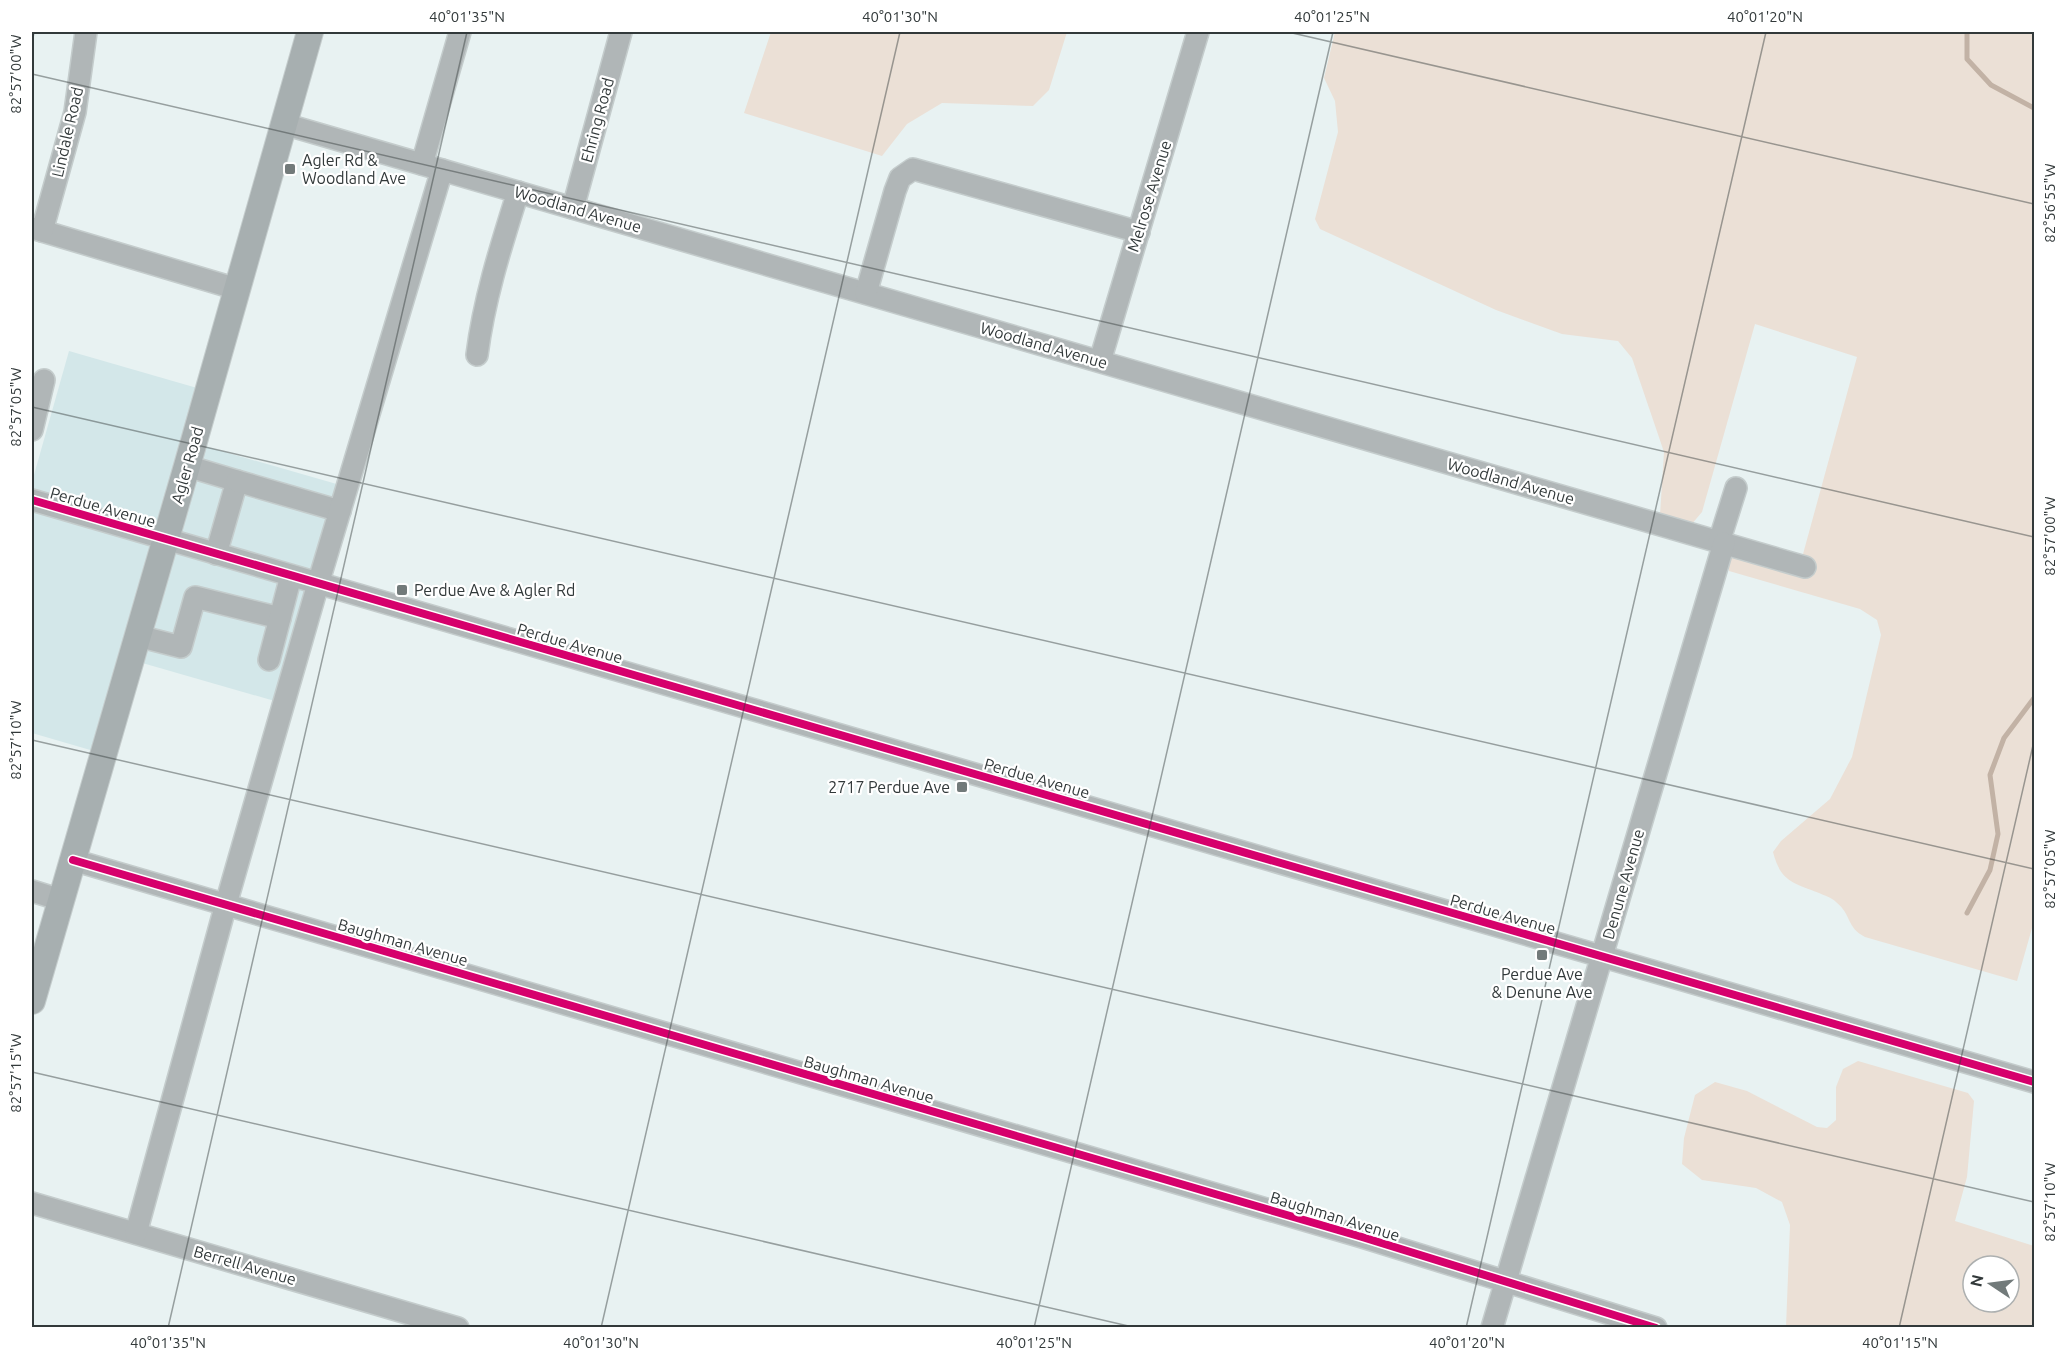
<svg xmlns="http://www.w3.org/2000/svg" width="2066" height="1359" font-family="Ubuntu,sans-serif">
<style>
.built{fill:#d3e7e9}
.green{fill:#ebe0d6;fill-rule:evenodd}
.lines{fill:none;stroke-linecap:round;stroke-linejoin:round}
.stream{stroke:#c2b2a5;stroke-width:5}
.minor-casing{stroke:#c4cccc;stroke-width:24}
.major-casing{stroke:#c4cccc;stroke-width:28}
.minor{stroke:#b0b6b7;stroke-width:21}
.major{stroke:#a7afb0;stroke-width:26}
.cycleway-casing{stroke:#fff;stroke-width:11}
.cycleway{stroke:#d6006c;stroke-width:8}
.ticks{fill:none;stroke:#32393a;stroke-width:1.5;stroke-opacity:0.45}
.poi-dot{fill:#727a7a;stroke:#fff;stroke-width:2}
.labels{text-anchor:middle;stroke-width:4.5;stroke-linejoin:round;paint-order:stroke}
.street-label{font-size:16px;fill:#32393a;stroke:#fff}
.poi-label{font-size:16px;fill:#32393a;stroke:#fff;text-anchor:start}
.neatline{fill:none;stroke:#32393a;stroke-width:2}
.ticks-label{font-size:15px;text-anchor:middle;fill:#32393a}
</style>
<rect width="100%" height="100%" fill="#e8f2f2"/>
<!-- built -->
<path class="built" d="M 69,351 L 204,390 L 190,442 L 347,487 L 285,704 L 132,660 L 104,754 L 32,733 L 32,482 Z"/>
<!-- green -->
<g class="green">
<path d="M 771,32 L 1067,32 L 1049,90 L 1033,106 L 942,103 L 907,124 L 882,156 L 744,113 Z"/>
<path d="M 1335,32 L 2034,32 L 2034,921 L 2017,981 L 1865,937 C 1846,927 1852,915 1836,902 C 1831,897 1825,896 1819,893 C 1792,882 1781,882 1773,852 L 1781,841 L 1830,799 L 1852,757 L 1881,635 L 1877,620 L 1860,609 L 1729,571 L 1728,556 L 1738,551 L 1800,565 L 1857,357 L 1755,324 L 1702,512 L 1691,525 L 1660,515 L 1664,452 L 1632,358 L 1618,341 L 1562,334 L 1496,310 L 1320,229 L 1315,219 L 1338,132 L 1335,101 L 1324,78 Z"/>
<path d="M 1858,1061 L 1968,1093 L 1974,1101 L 1967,1177 L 1955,1221 L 2034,1246 L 2034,1327 L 1786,1327 L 1790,1225 L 1782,1202 L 1756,1188 L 1702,1180 L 1682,1164 L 1684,1138 L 1695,1095 L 1715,1082 L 1747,1091 L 1817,1127 L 1827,1128 L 1836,1120 L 1836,1087 L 1843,1069 ZM 1973,1266 L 2009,1266 L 2009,1302 L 1973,1302 Z"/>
</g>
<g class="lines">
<!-- stream -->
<g class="stream">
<path d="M 1967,32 L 1967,59 L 1991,85 L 2034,108"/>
<path d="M 1967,913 L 1990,870 L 1998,834 L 1990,775 L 2004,738 L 2034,698"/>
</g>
<!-- minor casing -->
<g class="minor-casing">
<g id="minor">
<path d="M 284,124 L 1805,567"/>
<path d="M 422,164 L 460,32"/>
<path d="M 573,208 L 621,32"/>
<path d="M 32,228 L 237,289"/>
<path d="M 42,231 L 75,112 L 86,32"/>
<path d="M 866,293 L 895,191 L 900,178 L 913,169 L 1139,232"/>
<path d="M 477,355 C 484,299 501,246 518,192"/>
<path d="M 1100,361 L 1198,32"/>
<path d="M 32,430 L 44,380"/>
<path d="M 187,466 L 237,481 L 216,554"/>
<path d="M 237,481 L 340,511"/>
<path d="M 32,500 L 2034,1082"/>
<path d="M 1719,542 L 1736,488"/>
<path d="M 138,636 L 181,647 L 195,597 L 280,618"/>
<path d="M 269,660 L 291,576"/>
<path d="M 73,860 L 1362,1237 L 1656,1328"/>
<path d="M 32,891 L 61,900"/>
<path d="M 32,1203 L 458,1328"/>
<path d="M 136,1233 L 226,904 L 318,584 L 442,170"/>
<path d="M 1492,1328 L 1724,543"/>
</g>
</g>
<!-- major casing -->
<g class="major-casing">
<path id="major" d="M 32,1001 L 187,466 L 310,32"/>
</g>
<!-- minor -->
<use href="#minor" class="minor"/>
<!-- major -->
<use href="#major" class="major"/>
<!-- cycleway casing -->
<g class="cycleway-casing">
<g id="cycleway">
<path d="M 32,500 L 2034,1082"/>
<path d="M 73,860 L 1362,1237 L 1656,1328"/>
</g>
</g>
<!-- cycleway -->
<use href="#cycleway" class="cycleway"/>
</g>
<!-- ticks -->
<path class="ticks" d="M 1288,32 L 2034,204M 32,44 L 34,32M 32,74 L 2034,537M 32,407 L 2034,869M 32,740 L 2034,1202M 32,1072 L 1137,1328M 168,1328 L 467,32M 601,1328 L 900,32M 1034,1328 L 1333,32M 1466,1328 L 1766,32M 1899,1328 L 2034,741"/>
<!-- markers -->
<g class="poi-dot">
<rect x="284" y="163" width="12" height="12" rx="3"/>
<rect x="396" y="584" width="12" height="12" rx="3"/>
<rect x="956" y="781" width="12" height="12" rx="3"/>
<rect x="1536" y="949" width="12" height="12" rx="3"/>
</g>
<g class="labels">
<!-- street labels -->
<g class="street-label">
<text transform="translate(597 120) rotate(-75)" y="6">Ehring Road</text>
<text transform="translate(67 132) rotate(-77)" y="6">Lindale Road</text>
<text transform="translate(1149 196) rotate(-73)" y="6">Melrose Avenue</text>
<text transform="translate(578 209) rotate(16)" y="6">Woodland Avenue</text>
<text transform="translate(1044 345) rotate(16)" y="6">Woodland Avenue</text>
<text transform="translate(187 465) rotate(-74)" y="6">Agler Road</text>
<text transform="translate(1511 481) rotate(16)" y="6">Woodland Avenue</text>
<text transform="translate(103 507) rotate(16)" y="6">Perdue Avenue</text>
<text transform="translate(570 643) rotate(16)" y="6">Perdue Avenue</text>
<text transform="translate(1037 778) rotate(16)" y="6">Perdue Avenue</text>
<text transform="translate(1623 884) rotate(-74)" y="6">Denune Avenue</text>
<text transform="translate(1503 914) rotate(16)" y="6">Perdue Avenue</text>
<text transform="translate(403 942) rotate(16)" y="6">Baughman Avenue</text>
<text transform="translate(869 1079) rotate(16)" y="6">Baughman Avenue</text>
<text transform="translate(1335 1216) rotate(17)" y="6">Baughman Avenue</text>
<text transform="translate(245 1265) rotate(16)" y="6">Berrell Avenue</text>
</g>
<!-- poi labels -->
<g class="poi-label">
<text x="302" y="166">Agler Rd &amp;<tspan x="302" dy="18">Woodland Ave</tspan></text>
<text x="414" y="596">Perdue Ave &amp; Agler Rd</text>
<text x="950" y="793" text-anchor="end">2717 Perdue Ave</text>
<text x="1542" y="980" text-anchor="middle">Perdue Ave<tspan x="1542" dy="18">&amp; Denune Ave</tspan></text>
</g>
</g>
<!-- border -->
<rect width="2066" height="1359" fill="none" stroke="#ffffff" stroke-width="66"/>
<!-- north arrow -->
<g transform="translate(1991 1284) rotate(283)"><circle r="28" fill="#ffffff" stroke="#adb0b0" stroke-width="1.5"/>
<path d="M0-4.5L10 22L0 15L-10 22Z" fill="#727a7a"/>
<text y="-9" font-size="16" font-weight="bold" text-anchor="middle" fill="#32393a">N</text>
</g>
<rect x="33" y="33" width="2000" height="1293" class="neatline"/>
<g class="ticks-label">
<text x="467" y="22">40°01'35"N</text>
<text x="900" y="22">40°01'30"N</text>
<text x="1332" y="22">40°01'25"N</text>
<text x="1765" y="22">40°01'20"N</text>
<text transform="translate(16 74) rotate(-90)" y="5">82°57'00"W</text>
<text transform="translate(2050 203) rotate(-90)" y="5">82°56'55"W</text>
<text transform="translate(16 407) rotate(-90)" y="5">82°57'05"W</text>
<text transform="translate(2050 536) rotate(-90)" y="5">82°57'00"W</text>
<text transform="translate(16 740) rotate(-90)" y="5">82°57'10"W</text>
<text transform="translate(2050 869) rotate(-90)" y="5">82°57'05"W</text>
<text transform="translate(16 1073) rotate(-90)" y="5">82°57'15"W</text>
<text transform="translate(2050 1202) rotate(-90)" y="5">82°57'10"W</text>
<text x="168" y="1348">40°01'35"N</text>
<text x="601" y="1348">40°01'30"N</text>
<text x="1034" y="1348">40°01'25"N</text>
<text x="1467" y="1348">40°01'20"N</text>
<text x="1900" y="1348">40°01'15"N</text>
</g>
</svg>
